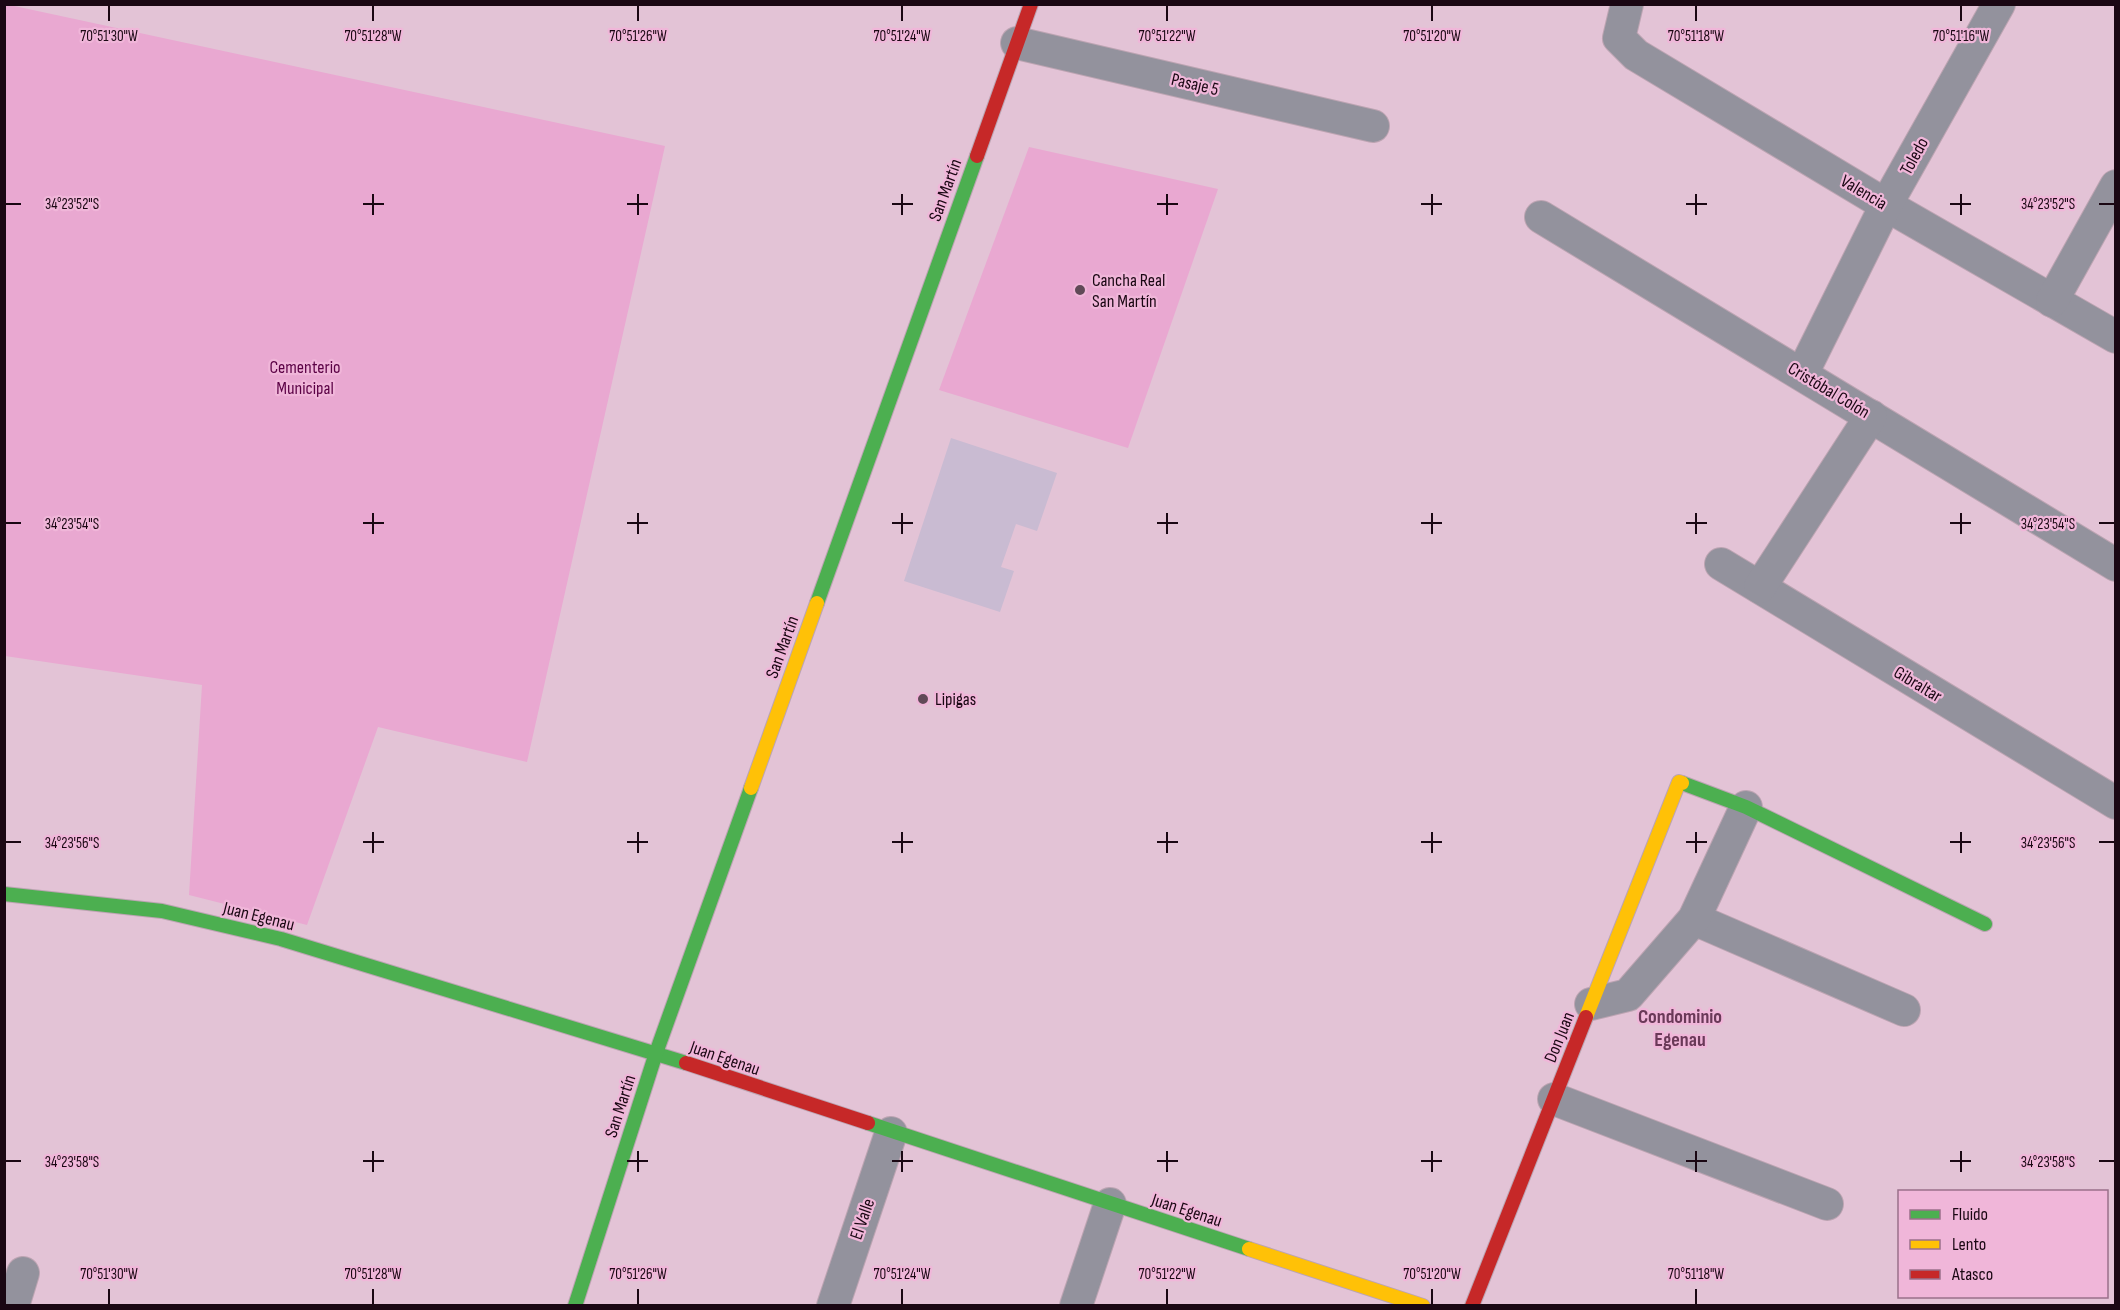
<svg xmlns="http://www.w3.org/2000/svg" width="2120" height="1310" font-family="'Sofia Sans Condensed',sans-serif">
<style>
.green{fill:#e9a8d1}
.building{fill:#c9bbd2}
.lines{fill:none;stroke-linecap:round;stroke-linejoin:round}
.street-casing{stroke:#bca4b2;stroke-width:34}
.fast-casing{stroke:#bca4b2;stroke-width:16}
.slow-casing{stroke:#bca4b2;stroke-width:16}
.jam-casing{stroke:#bca4b2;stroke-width:16}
.street{stroke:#93929d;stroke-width:32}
.fast{stroke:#4caf50;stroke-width:14}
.slow{stroke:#ffc107;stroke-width:14}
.jam{stroke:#c62828;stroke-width:14}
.ticks{fill:none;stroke:#1a0713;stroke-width:2}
.poi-dot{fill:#604957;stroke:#f0b6d9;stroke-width:2}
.labels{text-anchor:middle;stroke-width:4.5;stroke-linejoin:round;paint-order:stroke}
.street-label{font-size:18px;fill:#1a0713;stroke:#f0b6d9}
.poi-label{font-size:18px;fill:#1a0713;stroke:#f0b6d9;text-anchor:start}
.park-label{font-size:18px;fill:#5b0145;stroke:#f0b6d9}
.neighbourhood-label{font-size:20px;font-weight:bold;fill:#6a3958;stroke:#f0b6d9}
.ticks-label{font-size:15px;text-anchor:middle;fill:#1a0713;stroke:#f0b6d9;stroke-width:4.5;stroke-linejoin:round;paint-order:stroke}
</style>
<rect width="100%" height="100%" fill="#e3c3d6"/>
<!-- green -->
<g class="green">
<path d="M 5,4 L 665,146 L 527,762 L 378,727 L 307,925 L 189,895 L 202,685 L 5,656 Z"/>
<path d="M 1029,147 L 1218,189 L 1128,448 L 939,390 Z"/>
</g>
<!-- building -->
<path class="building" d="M 951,438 L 1057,473 L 1037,531 L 1016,524 L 1001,567 L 1014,571 L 1000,612 L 904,581 Z"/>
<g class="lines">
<!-- street casing -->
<g class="street-casing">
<g id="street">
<path d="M 1627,4 L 1619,38 L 1636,55 L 1886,205 L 2116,337"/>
<path d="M 1017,43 L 1373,126"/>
<path d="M 1541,217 L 2116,565"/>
<path d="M 2052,301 L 2116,186"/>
<path d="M 1802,374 L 1886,205 L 1999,4"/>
<path d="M 1721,564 L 2116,803"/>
<path d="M 1760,587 L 1871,416"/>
<path d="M 1694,919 L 1904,1010"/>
<path d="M 1591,1004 L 1628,995 L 1694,919 L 1746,807"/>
<path d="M 1554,1099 L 1827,1204"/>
<path d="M 13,1306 L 23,1273"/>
<path d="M 833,1306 L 891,1133"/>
<path d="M 1076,1306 L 1110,1204"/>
</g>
</g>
<!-- fast casing -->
<g class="fast-casing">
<g id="fast">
<path d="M 817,603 L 977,156"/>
<path d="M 1682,783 L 1746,807 L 1985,924"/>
<path d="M 4,894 L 162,911 L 281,939 L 686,1063"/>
<path d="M 868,1123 L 1249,1249"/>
<path d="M 575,1306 L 656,1053 L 751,788"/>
</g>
</g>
<!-- slow casing -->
<g class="slow-casing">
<g id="slow">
<path d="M 751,788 L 817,603"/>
<path d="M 1586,1017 L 1679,782 L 1682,783"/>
<path d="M 1249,1249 L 1423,1306"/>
</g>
</g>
<!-- jam casing -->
<g class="jam-casing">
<g id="jam">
<path d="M 977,156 L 1031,4"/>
<path d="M 686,1063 L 868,1123"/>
<path d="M 1472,1306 L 1586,1017"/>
</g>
</g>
<!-- street -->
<use href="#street" class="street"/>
<!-- fast -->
<use href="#fast" class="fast"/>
<!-- slow -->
<use href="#slow" class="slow"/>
<!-- jam -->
<use href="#jam" class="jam"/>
</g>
<!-- ticks -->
<path class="ticks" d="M 109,6 L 109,21M 373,6 L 373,21M 638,6 L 638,21M 902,6 L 902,21M 1167,6 L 1167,21M 1432,6 L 1432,21M 1696,6 L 1696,21M 1961,6 L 1961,21M 373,194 L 373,215M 638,194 L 638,215M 902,194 L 902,215M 1167,194 L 1167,215M 1432,194 L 1432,215M 1696,194 L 1696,215M 1961,194 L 1961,215M 6,204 L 21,204M 363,204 L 384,204M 627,204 L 648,204M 892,204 L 913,204M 1157,204 L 1178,204M 1421,204 L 1442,204M 1686,204 L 1707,204M 1950,204 L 1971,204M 2099,204 L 2114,204M 373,513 L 373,534M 638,513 L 638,534M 902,513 L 902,534M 1167,513 L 1167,534M 1432,513 L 1432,534M 1696,513 L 1696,534M 1961,513 L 1961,534M 6,523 L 21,523M 363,523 L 384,523M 627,523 L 648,523M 892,523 L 913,523M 1157,523 L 1178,523M 1421,523 L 1442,523M 1686,523 L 1707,523M 1950,523 L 1971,523M 2099,523 L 2114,523M 373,832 L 373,853M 638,832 L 638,853M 902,832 L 902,853M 1167,832 L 1167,853M 1432,832 L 1432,853M 1696,832 L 1696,853M 1961,832 L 1961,853M 6,842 L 21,842M 363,842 L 384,842M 627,842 L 648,842M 892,842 L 913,842M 1157,842 L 1178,842M 1421,842 L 1442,842M 1686,842 L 1707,842M 1950,842 L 1971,842M 2099,842 L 2114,842M 373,1151 L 373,1172M 638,1151 L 638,1172M 902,1151 L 902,1172M 1167,1151 L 1167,1172M 1432,1151 L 1432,1172M 1696,1151 L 1696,1172M 1961,1151 L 1961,1172M 6,1161 L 21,1161M 363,1161 L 384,1161M 627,1161 L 648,1161M 892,1161 L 913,1161M 1157,1161 L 1178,1161M 1421,1161 L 1442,1161M 1686,1161 L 1707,1161M 1950,1161 L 1971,1161M 2099,1161 L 2114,1161M 109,1289 L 109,1304M 373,1289 L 373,1304M 638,1289 L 638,1304M 902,1289 L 902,1304M 1167,1289 L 1167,1304M 1432,1289 L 1432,1304M 1696,1289 L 1696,1304"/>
<!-- markers -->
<g class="poi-dot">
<circle cx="1080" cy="290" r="6"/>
<circle cx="923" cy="699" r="6"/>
</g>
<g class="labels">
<!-- street labels -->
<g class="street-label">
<text transform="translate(1195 84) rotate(13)" y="6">Pasaje 5</text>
<text transform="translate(1914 156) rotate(-61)" y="6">Toledo</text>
<text transform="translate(945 190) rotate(-70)" y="6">San Martín</text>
<text transform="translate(1864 192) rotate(31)" y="6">Valencia</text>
<text transform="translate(1829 390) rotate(31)" y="6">Cristóbal Colón</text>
<text transform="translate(782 647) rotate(-70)" y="6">San Martín</text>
<text transform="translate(1918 684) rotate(31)" y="6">Gibraltar</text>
<text transform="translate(259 916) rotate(14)" y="6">Juan Egenau</text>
<text transform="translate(1559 1037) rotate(-68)" y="6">Don Juan</text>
<text transform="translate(725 1058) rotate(19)" y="6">Juan Egenau</text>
<text transform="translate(620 1106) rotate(-72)" y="6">San Martín</text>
<text transform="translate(1187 1210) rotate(18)" y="6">Juan Egenau</text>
<text transform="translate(862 1219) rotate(-71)" y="6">El Valle</text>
</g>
<!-- poi labels -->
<g class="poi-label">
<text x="1092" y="286">Cancha Real<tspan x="1092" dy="21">San Martín</tspan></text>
<text x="935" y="705">Lipigas</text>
</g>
<!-- park labels -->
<g class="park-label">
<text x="305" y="373">Cementerio<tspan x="305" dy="21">Municipal</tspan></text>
</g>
<!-- neighbourhood labels -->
<g class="neighbourhood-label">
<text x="1680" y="1023">Condominio<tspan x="1680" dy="23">Egenau</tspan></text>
</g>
</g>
<g class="ticks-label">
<text x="109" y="41">70°51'30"W</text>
<text x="373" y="41">70°51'28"W</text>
<text x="638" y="41">70°51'26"W</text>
<text x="902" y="41">70°51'24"W</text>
<text x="1167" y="41">70°51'22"W</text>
<text x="1432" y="41">70°51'20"W</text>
<text x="1696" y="41">70°51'18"W</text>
<text x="1961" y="41">70°51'16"W</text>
<text x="72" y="209">34°23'52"S</text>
<text x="2048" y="209">34°23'52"S</text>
<text x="72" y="529">34°23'54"S</text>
<text x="2048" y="529">34°23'54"S</text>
<text x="72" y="848">34°23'56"S</text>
<text x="2048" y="848">34°23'56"S</text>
<text x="72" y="1167">34°23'58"S</text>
<text x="2048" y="1167">34°23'58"S</text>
<text x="109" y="1279">70°51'30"W</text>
<text x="373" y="1279">70°51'28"W</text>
<text x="638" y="1279">70°51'26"W</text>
<text x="902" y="1279">70°51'24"W</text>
<text x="1167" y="1279">70°51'22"W</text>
<text x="1432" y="1279">70°51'20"W</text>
<text x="1696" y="1279">70°51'18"W</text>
</g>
<!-- border -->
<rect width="2120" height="1310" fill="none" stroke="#1a0713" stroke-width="12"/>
<!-- legend -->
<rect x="1898" y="1190" width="210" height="108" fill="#f0b6d9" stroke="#9a708a" stroke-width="1.5"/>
<rect x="1910" y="1210" width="30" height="9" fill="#4caf50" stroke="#9a708a" stroke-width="1.5"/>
<text x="1952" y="1220" font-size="18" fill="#1a0713">Fluido</text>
<rect x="1910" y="1240" width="30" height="9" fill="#ffc107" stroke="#9a708a" stroke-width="1.5"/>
<text x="1952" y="1250" font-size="18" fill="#1a0713">Lento</text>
<rect x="1910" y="1270" width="30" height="9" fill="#c62828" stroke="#9a708a" stroke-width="1.5"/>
<text x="1952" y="1280" font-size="18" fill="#1a0713">Atasco</text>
</svg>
